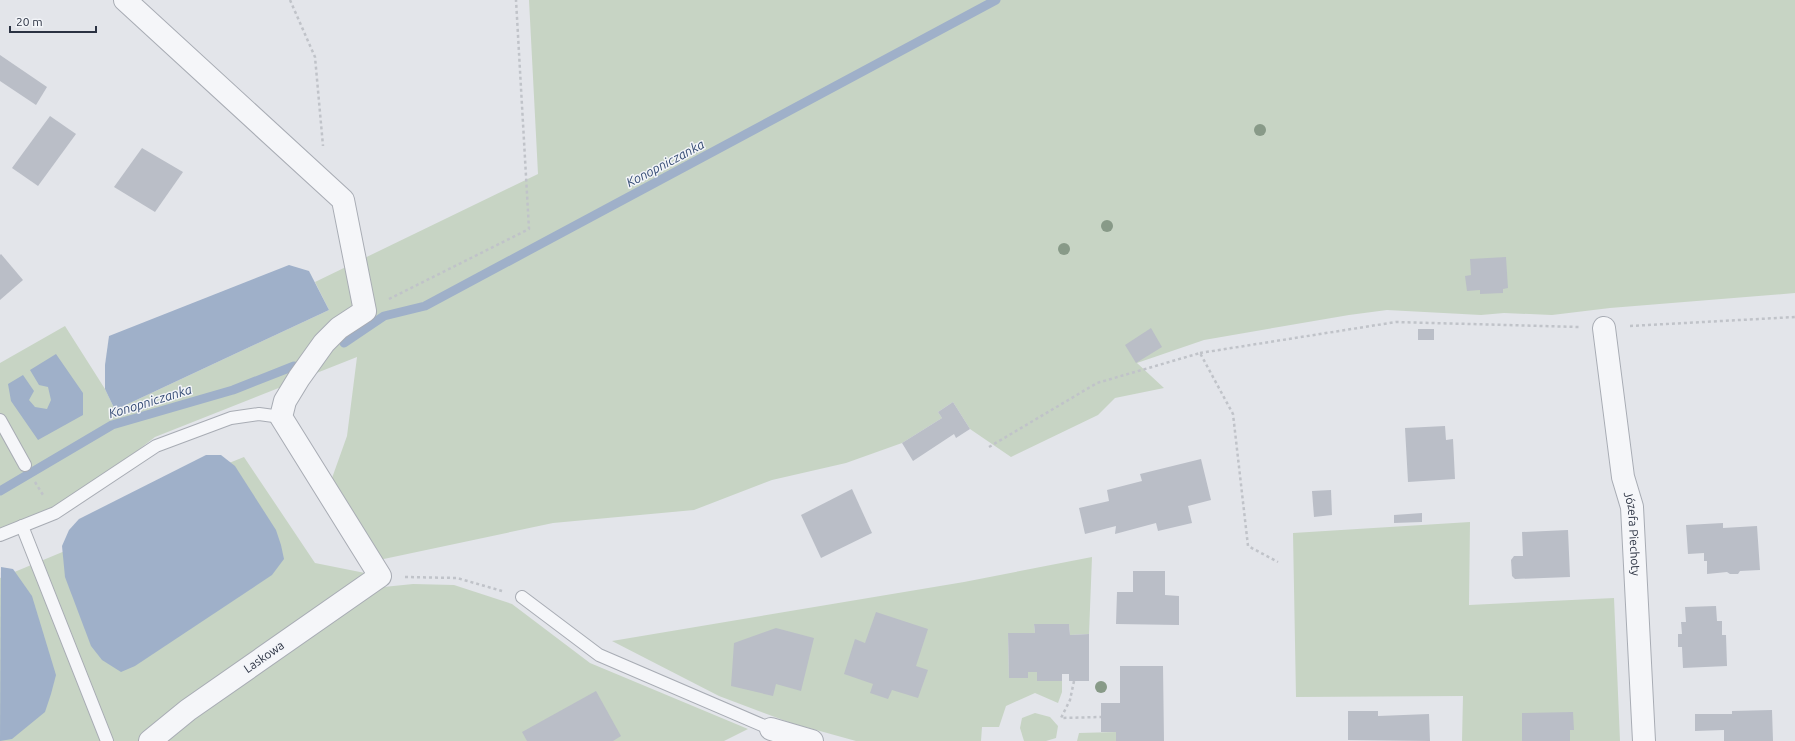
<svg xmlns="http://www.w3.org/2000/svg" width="1795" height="741" font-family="Ubuntu,sans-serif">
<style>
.green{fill:#c7d4c4}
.water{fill:#9fb0c9}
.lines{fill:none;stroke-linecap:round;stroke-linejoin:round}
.stream{stroke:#9fb0c9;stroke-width:9}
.building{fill:#babec7}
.lane-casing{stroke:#a8acb4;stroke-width:14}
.street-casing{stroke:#a8acb4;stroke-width:24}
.path{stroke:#c0c3c9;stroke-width:2.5;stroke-dasharray:3 3;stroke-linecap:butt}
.lane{stroke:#f5f6f9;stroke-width:12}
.street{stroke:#f5f6f9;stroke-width:22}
.tree{fill:#889a88}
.labels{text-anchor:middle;stroke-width:3;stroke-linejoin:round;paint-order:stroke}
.street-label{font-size:12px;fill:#2b3242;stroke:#f2f4f8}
.water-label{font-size:13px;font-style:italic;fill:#364d75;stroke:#f2f4f8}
</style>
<rect width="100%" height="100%" fill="#e3e5ea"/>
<!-- green -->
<g class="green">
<path d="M 529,0 L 1795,0 L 1795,293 L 1610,308 L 1552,315 L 1504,313 L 1481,315 L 1387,310 L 1349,315 L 1204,340 L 1137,363 L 1164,388 L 1115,398 L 1098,415 L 1011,457 L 970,429 L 953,402 L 938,412 L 942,418 L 902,443 L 846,463 L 772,480 L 694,510 L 553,523 L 379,560 L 332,478 L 347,436 L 357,357 L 155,437 L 64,507 L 0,535 L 0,363 L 65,326 L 105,389 L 115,410 L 329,310 L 315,282 L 538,174 Z"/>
<path d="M 244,457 L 315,563 L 380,576 L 364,589 L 413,584 L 454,585 L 512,604 L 590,663 L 748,729 L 724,741 L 0,741 L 0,578 L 108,533 L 184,481 Z"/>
<path d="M 1470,522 L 1469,605 L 1614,598 L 1620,741 L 1462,741 L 1463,696 L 1296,697 L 1293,533 Z"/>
<path d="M 1092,557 L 1089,634 L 1070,635 L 1069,624 L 1034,624 L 1035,633 L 1008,633 L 1009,678 L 1027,678 L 1028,672 L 1037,672 L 1037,681 L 1062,681 L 1062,692 L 1058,703 L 1035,693 L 1006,706 L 999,727 L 982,727 L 981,741 L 856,741 L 791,723 L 719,696 L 612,641 L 964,582 Z"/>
<path d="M 1035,713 L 1050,717 L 1058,726 L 1056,738 L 1046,741 L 1024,741 L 1020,728 L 1022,718 Z"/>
<path d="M 1116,732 L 1116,741 L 1077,741 L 1079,733 Z"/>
</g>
<!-- water -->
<g class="water">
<path d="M 289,265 L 309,271 L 329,310 L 115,410 L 105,389 L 105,365 L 109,336 Z"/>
<path d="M 56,354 L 83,393 L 83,415 L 38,440 L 11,401 L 8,384 L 23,375 L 34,391 L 29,400 L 35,407 L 47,409 L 51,400 L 48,387 L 39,385 L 30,370 Z"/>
<path d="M 206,455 L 221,455 L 235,466 L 276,530 L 281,545 L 284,559 L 272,575 L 135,666 L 121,672 L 102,660 L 91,646 L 65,577 L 62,546 L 69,530 L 79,519 Z"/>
<path d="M 1,567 L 13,569 L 32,596 L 56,675 L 51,694 L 45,712 L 12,739 L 0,741 Z"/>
</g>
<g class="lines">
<!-- stream -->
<g class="stream">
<path d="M 344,343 L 384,316 L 425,306 L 996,0"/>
<path d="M 0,491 L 112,425 L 233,390 L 294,366"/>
</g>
</g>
<!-- building -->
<g class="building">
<path d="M 0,55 L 47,87 L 36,105 L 0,81 Z"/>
<path d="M 50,116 L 76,134 L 38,186 L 12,168 Z"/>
<path d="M 142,148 L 183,172 L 155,212 L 114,187 Z"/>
<path d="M 1,254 L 23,280 L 0,300 L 0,255 Z"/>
<path d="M 1506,257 L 1508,288 L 1503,289 L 1503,293 L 1480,294 L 1480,290 L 1467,291 L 1465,276 L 1471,275 L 1470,259 Z"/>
<path d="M 1151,328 L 1162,347 L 1136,363 L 1125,345 Z"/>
<rect x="1418" y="329" width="16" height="11"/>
<path d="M 953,402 L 970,429 L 956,438 L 954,434 L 913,461 L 902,443 L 942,418 L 938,412 Z"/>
<path d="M 1445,426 L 1446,440 L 1453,439 L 1455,479 L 1408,482 L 1405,428 Z"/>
<path d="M 1201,459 L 1211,500 L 1188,506 L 1192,523 L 1158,531 L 1156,523 L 1115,534 L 1116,526 L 1085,534 L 1079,508 L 1109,501 L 1107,490 L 1142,481 L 1140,474 Z"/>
<path d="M 852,489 L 872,533 L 821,558 L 801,515 Z"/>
<path d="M 1331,490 L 1332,515 L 1314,517 L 1312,491 Z"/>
<path d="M 1422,513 L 1422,522 L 1394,523 L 1394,515 Z"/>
<path d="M 1723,523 L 1723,528 L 1757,526 L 1760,570 L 1740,571 L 1738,574 L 1730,574 L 1727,572 L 1707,574 L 1707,561 L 1704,561 L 1704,553 L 1688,554 L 1686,525 Z"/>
<path d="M 1568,530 L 1570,577 L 1515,579 L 1512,576 L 1511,560 L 1514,556 L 1523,556 L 1522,532 Z"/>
<path d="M 1133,571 L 1165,571 L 1165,595 L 1179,596 L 1179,625 L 1116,624 L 1117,592 L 1133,592 Z"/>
<path d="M 1716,606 L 1717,621 L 1722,621 L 1722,635 L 1726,635 L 1727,666 L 1683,668 L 1682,647 L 1678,647 L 1678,634 L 1682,634 L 1681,622 L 1686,622 L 1685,607 Z"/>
<path d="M 876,612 L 928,629 L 916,666 L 928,670 L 918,698 L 892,690 L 888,699 L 870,693 L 873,684 L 844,674 L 855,639 L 865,643 Z"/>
<path d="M 1034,624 L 1069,624 L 1070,635 L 1089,634 L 1089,681 L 1069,681 L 1069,674 L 1062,674 L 1062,681 L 1037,681 L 1037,672 L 1028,672 L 1028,678 L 1009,678 L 1008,633 L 1035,633 Z"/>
<path d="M 776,628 L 814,638 L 801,691 L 776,684 L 773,696 L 731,686 L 734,643 Z"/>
<path d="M 1120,666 L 1163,666 L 1164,741 L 1116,741 L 1116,732 L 1101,732 L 1101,703 L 1120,703 Z"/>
<path d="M 596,691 L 621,736 L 613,741 L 527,741 L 522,732 Z"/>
<path d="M 1772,710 L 1773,741 L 1724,741 L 1724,730 L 1695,731 L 1695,714 L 1732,714 L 1732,711 Z"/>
<path d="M 1348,711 L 1378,711 L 1378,716 L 1429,714 L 1430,741 L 1348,740 Z"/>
<path d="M 1573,712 L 1574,730 L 1570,730 L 1570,741 L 1522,741 L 1522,713 Z"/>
</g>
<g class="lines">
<!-- lane casing -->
<g class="lane-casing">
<g id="lane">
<path d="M 0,420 L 25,465"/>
<path d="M 22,526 L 107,741"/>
<path d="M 0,535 L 55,513 L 156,446 L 231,418 L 259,414 L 281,417"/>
<path d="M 522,597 L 599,655 L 771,729"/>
</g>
</g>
<!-- street casing -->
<g class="street-casing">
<g id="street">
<path d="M 125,0 L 343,200 L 365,311 L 339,328 L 324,343 L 299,378 L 285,401 L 281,417 L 380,576 L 188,710 L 150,741"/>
<path id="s1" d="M 1604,328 L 1623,477 L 1632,507 L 1644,741"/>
<path d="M 771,729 L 812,741"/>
</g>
</g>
<!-- path -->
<g class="path">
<path d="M 290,0 L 315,57 L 323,146"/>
<path d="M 389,299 L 529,229 L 516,0"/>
<path d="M 1630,326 L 1795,317"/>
<path d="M 1200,353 L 1396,322 L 1579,327"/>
<path d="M 989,447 L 1097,383 L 1200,353 L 1233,414 L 1248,546 L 1278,562"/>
<path d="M 35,482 L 43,495"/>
<path d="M 405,577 L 457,578 L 502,591"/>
<path d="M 1074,681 L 1070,700 L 1061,718 L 1101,717"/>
</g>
<!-- lane -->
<use href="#lane" class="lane"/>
<!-- street -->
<use href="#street" class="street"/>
</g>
<!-- trees -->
<g class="tree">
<circle cx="1260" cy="130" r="6"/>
<circle cx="1107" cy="226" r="6"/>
<circle cx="1064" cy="249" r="6"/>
<circle cx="1101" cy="687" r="6"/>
</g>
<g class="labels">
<!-- street labels -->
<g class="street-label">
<text dy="4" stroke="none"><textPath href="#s1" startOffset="208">Józefa Piechoty</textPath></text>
<text transform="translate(264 657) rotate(-35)" y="4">Laskowa</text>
</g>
<!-- water labels -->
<g class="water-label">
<text transform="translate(665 163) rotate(-28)" y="5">Konopniczanka</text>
<text transform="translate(150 401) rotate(-17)" y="5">Konopniczanka</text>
</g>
</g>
<!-- scale -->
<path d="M10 26v6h86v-6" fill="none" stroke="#2b3242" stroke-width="2"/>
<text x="16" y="26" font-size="12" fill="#2b3242" stroke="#f2f4f8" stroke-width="3" paint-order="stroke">20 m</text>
</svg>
